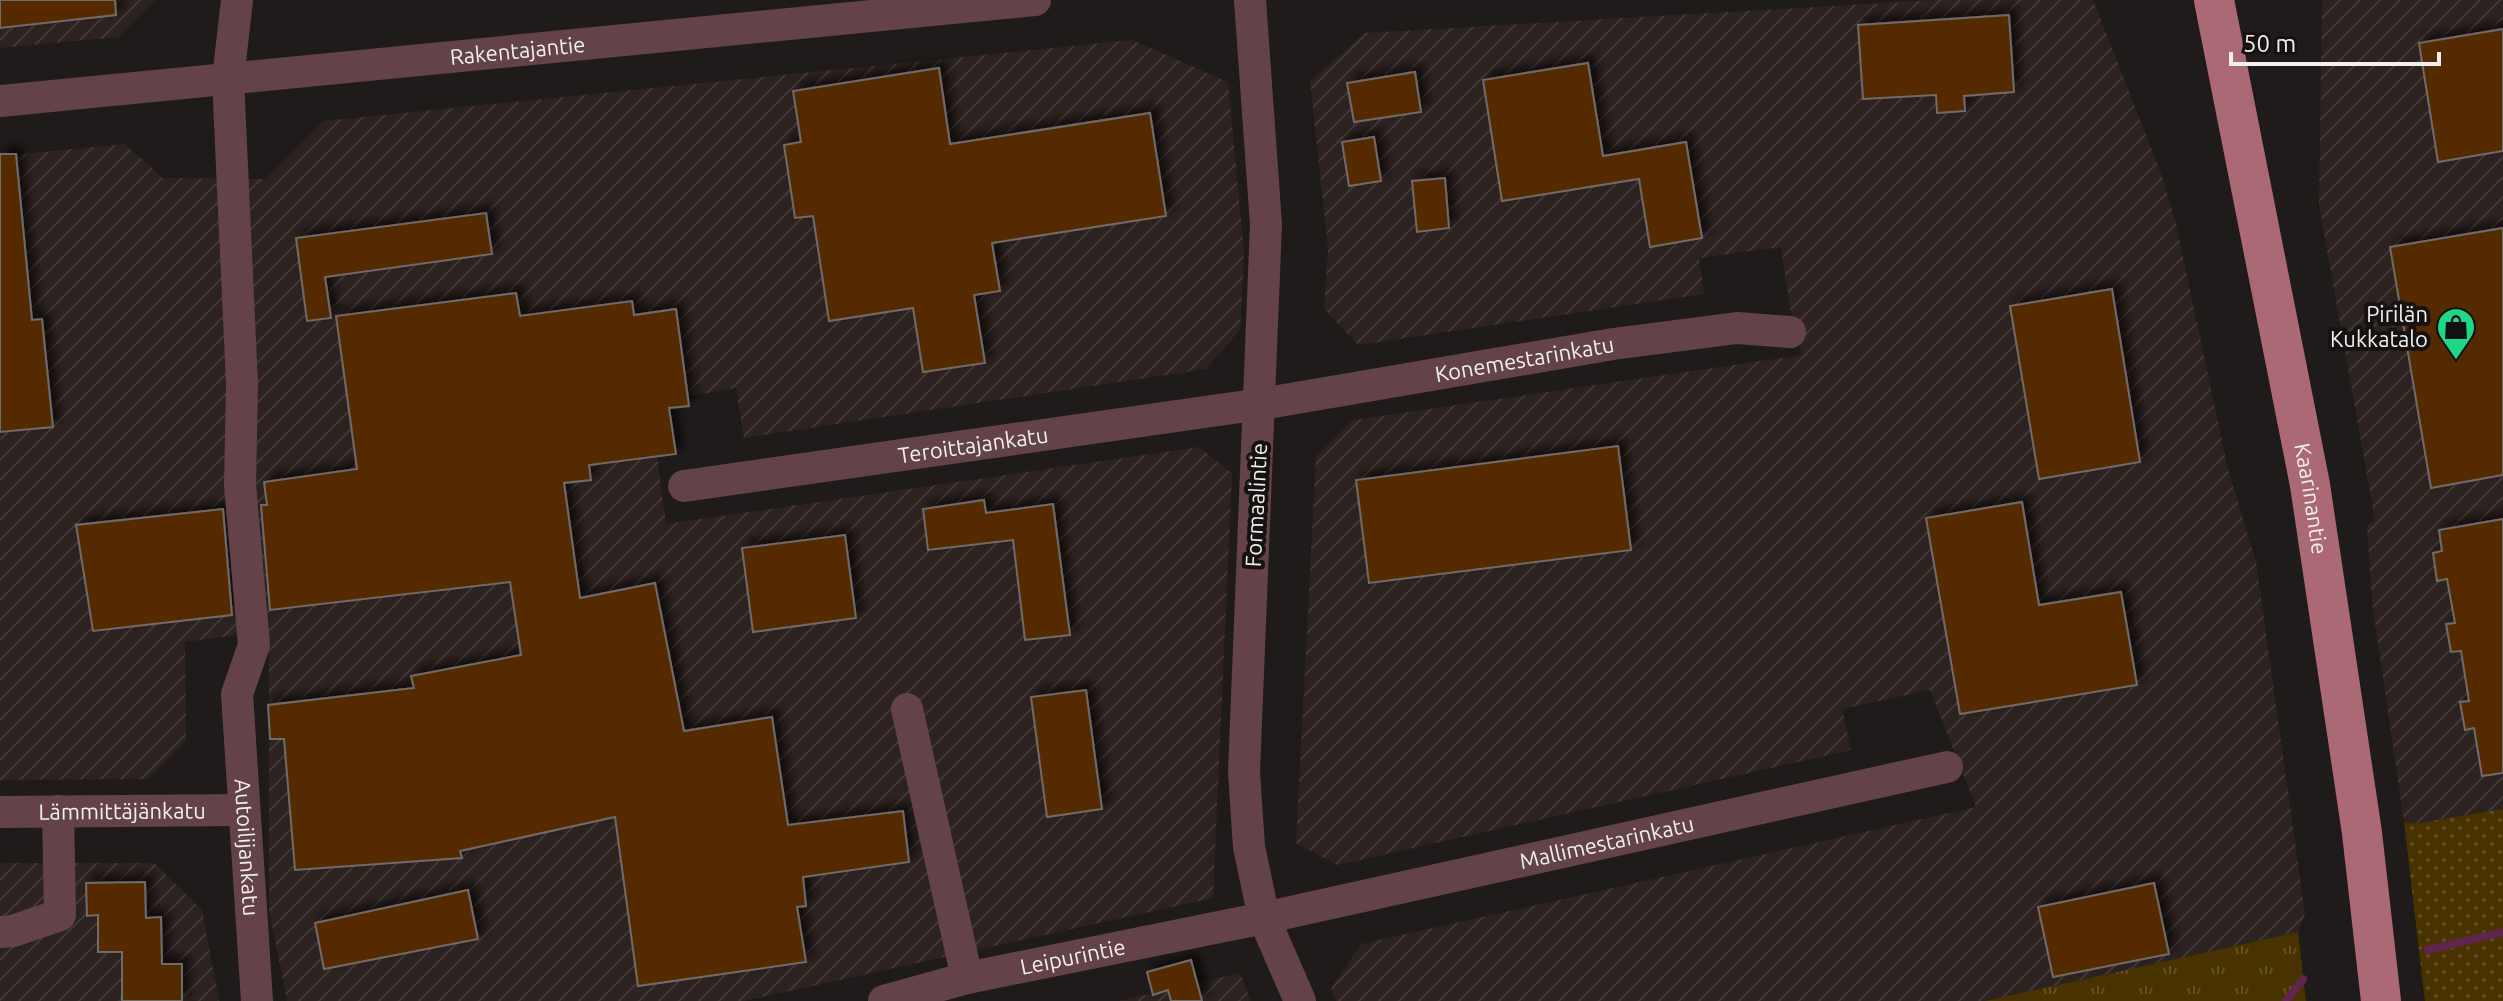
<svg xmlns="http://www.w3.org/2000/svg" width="2503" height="1001" font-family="Ubuntu,sans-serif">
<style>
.industrial{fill:url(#industrial-furrows)}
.grass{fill:url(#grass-tufts)}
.park{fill:url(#park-dots)}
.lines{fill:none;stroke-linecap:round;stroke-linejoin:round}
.stream{stroke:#60254b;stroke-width:8}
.building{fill:#562c04;stroke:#6f6b68;stroke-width:2;filter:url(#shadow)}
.minor{stroke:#634348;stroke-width:32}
.major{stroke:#aa6974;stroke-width:40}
.labels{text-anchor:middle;stroke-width:8;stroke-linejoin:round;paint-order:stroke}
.street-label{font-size:22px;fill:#f2efef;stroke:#161211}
.poi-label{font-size:22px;fill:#f2efef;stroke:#161211;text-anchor:end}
</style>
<defs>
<pattern id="industrial-furrows" width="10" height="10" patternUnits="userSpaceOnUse" patternTransform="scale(2)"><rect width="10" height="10" fill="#2c221f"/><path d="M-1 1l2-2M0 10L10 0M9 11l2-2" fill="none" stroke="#413835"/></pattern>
<pattern id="grass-tufts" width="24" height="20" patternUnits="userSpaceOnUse" patternTransform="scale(2)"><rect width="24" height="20" fill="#483300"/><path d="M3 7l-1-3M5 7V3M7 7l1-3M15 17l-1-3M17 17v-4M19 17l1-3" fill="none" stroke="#635126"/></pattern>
<pattern id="park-dots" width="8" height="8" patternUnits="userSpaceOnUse" patternTransform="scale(2)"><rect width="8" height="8" fill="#483300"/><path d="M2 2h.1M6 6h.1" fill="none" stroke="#635126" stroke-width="1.8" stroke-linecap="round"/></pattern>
<filter id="shadow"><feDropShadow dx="7" dy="-7" stdDeviation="4" flood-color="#0009"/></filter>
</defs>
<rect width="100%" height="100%" fill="#1f1b1a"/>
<!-- industrial -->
<g class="industrial">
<path d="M 0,0 L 155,0 L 118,37 L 0,48 Z"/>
<path d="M 1936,0 L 2093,0 L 2162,176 L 2176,224 L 2228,469 L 2256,562 L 2305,914 L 2298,932 L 1985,1001 L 1336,1001 L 1331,989 L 1361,944 L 1976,807 L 1930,690 L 1842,709 L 1851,750 L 1337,865 L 1296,843 L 1316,456 L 1353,420 L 1802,355 L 1790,308 L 1781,247 L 1699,258 L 1704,294 L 1358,345 L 1324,309 L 1328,249 L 1310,81 L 1365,33 Z"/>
<path d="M 2322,0 L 2503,0 L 2503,809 L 2414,824 L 2404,822 L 2372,602 L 2367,526 L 2375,520 L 2319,205 Z"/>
<path d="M 1132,40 L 1228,82 L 1244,251 L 1240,330 L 1206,369 L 744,438 L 736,388 L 650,403 L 666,524 L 1199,447 L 1232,473 L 1213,898 L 744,1001 L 287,1001 L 269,910 L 269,631 L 185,642 L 186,741 L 149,779 L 0,780 L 0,156 L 125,144 L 163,178 L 266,179 L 324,121 Z"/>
<path d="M 0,863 L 154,863 L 202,910 L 219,1001 L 0,1001 Z"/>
<path d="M 1240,973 L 1251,1001 L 1119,1001 Z"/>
</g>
<!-- grass -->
<path class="grass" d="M 2298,932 L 2306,1001 L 1985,1001 Z"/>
<!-- park -->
<path class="park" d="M 2503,809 L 2503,1001 L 2425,1001 L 2404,822 L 2414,824 Z"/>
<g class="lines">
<!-- stream -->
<g class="stream">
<path d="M 2428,950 L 2503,932"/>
<path d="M 2286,1001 L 2303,979"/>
</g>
</g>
<!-- building -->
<g class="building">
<path d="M 0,0 L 115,0 L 116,15 L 0,28 Z"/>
<path d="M 2009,15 L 2014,92 L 1964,96 L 1965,111 L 1937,113 L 1936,95 L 1863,99 L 1858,25 Z"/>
<path d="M 2503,29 L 2503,151 L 2438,162 L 2419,43 Z"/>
<path d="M 1588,63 L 1603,156 L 1686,142 L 1702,238 L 1650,247 L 1639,179 L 1502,201 L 1483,80 Z"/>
<path d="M 939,68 L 950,144 L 1150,113 L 1166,216 L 992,243 L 1000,291 L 974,295 L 985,363 L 923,372 L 913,308 L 829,321 L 813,216 L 795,218 L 784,145 L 801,142 L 793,91 Z"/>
<path d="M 1415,72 L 1421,112 L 1354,122 L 1347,83 Z"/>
<path d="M 1374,137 L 1381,181 L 1349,186 L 1342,142 Z"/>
<path d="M 0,154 L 16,154 L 32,320 L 42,319 L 53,427 L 0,432 Z"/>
<path d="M 1445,178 L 1449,228 L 1417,232 L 1412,181 Z"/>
<path d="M 486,213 L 492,254 L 325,277 L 331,318 L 307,321 L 296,238 Z"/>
<path d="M 2503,228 L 2503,475 L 2431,488 L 2390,247 Z"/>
<path d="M 2112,289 L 2140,462 L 2039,479 L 2010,306 Z"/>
<path d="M 516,293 L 520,316 L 632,301 L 634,315 L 676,309 L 689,406 L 669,408 L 676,454 L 589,465 L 591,480 L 564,483 L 580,598 L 655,583 L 684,731 L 772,717 L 788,825 L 903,811 L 909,862 L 803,877 L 806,906 L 797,907 L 806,962 L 638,986 L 615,817 L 460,851 L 462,858 L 295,870 L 284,739 L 270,739 L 268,705 L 414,688 L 411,676 L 521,655 L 510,582 L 270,610 L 261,505 L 267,505 L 264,482 L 357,469 L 336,316 Z"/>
<path d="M 1618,446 L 1631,550 L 1369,583 L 1356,480 Z"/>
<path d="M 984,500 L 986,513 L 1053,504 L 1070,635 L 1025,640 L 1013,540 L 928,550 L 923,509 Z"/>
<path d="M 2022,502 L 2039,605 L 2121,592 L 2137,685 L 1960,714 L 1926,518 Z"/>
<path d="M 223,509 L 232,615 L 93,631 L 76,525 Z"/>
<path d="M 2503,519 L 2503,773 L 2482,776 L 2474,728 L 2465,730 L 2460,702 L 2469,701 L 2461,651 L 2451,652 L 2446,624 L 2455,623 L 2447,579 L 2437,581 L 2433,553 L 2442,551 L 2439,530 Z"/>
<path d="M 845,535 L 856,618 L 753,632 L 742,548 Z"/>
<path d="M 1086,690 L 1102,809 L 1047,817 L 1031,697 Z"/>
<path d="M 145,882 L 146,918 L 161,917 L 162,964 L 182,964 L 182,1001 L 122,1001 L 122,952 L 98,952 L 98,915 L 87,916 L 86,883 Z"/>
<path d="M 2154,883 L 2169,954 L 2053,977 L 2038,907 Z"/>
<path d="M 468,890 L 478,939 L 324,969 L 315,923 Z"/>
<path d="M 1191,960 L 1202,1001 L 1171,1001 L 1168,990 L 1153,995 L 1147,972 Z"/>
</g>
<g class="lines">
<!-- minor -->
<g class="minor">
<path id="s1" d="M 237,0 L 228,79 L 242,384 L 240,485 L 254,645 L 237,694 L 257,1001"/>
<path d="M 1250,0 L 1266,224 L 1244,772 L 1249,847 L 1264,918 L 1300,1001"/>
<path id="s2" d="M 0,101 L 1035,0"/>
<path id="s3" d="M 684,486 L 1261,404 L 1613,344 L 1737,328 L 1790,332"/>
<path d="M 907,709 L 967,978"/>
<path id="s4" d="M 0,812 L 243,810"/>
<path d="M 0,932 L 13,931 L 60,915 L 58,811"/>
<path id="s5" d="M 884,1001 L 967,978 L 1264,918 L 1947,767"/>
</g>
<!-- major -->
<path class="major" id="s6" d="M 2214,0 L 2310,485 L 2362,833 L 2381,1001"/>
</g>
<!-- icons -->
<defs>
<g id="shop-pin" transform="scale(2)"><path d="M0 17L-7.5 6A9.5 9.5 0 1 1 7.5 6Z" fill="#1fd887" stroke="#161211"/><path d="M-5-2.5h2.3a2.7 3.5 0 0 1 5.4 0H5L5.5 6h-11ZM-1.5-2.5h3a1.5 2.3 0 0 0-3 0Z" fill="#111"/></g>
</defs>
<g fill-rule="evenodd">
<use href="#shop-pin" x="2456" y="327"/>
</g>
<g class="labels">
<!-- street labels -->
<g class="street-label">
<text dy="8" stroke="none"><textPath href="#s2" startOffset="520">Rakentajantie</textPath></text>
<text dy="8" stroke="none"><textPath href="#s3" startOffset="850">Konemestarinkatu</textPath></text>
<text dy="8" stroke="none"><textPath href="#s3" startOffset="292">Teroittajankatu</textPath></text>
<text dy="8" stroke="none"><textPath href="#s6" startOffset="508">Kaarinantie</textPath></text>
<text transform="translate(1256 505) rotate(-87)" y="8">Formaalintie</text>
<text dy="8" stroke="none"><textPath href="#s4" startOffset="122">Lämmittäjänkatu</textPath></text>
<text dy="8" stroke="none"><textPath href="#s5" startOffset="740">Mallimestarinkatu</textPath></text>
<text dy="8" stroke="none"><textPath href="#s1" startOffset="852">Autoilijankatu</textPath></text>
<text dy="8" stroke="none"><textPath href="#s5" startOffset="194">Leipurintie</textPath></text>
</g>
<!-- poi labels -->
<g class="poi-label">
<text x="2428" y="322">Pirilän<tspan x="2428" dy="25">Kukkatalo</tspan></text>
</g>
</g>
<!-- scale -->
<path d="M2231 52v12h208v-12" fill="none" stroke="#f2efef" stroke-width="4"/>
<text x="2243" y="52" font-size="24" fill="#f2efef" stroke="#161211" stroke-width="6" paint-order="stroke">50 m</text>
</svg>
